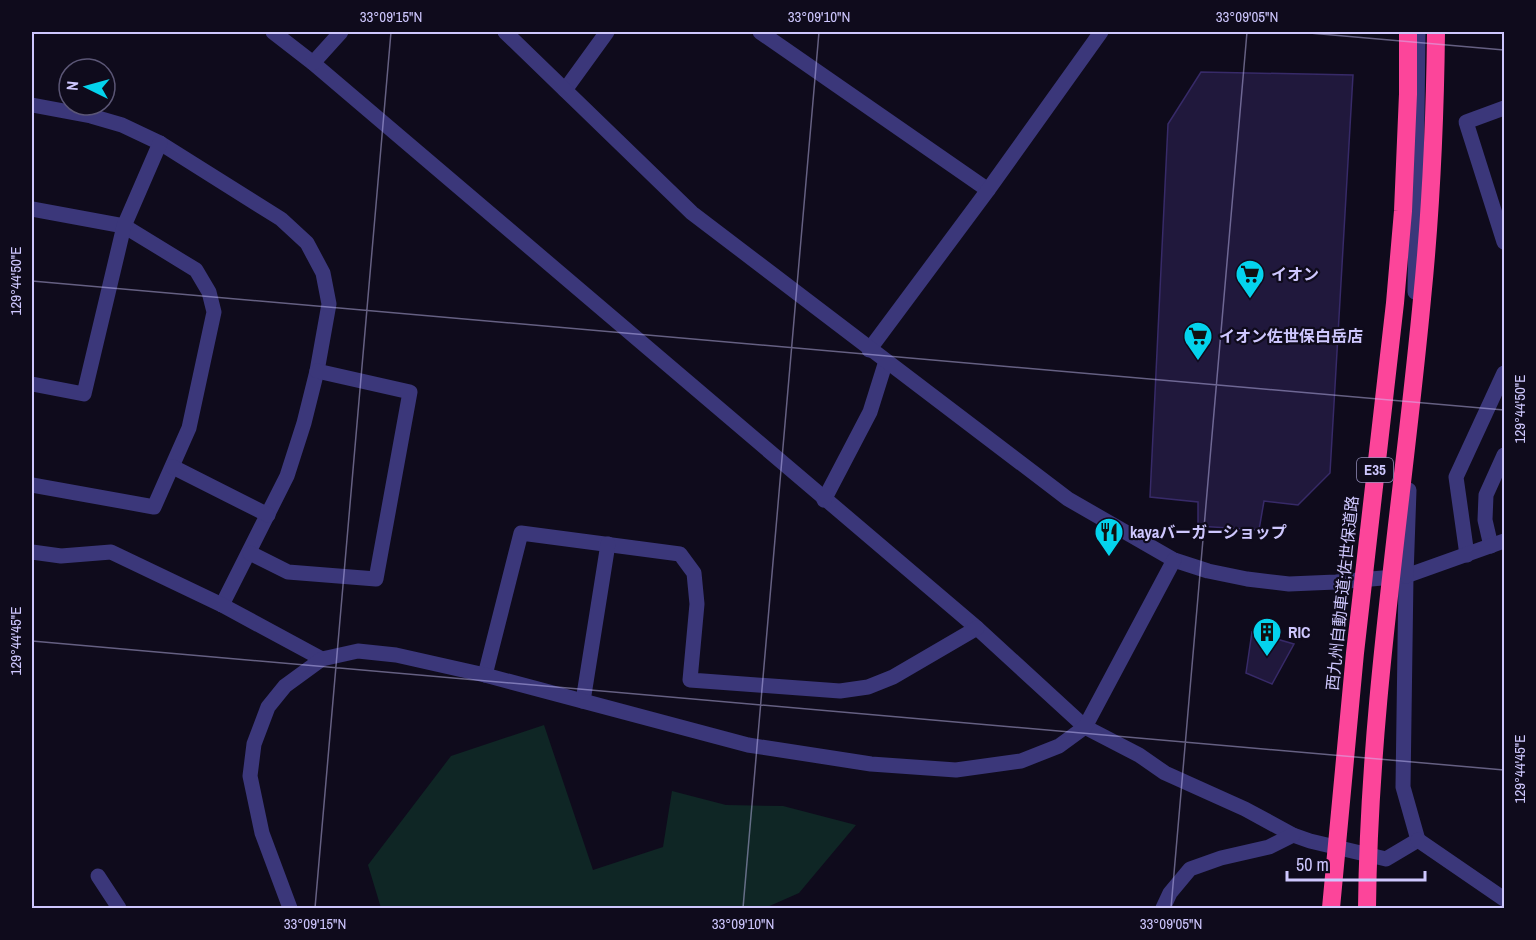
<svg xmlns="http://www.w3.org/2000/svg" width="1536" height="940" font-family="'Archivo Narrow','Noto Sans JP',sans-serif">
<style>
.green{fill:#0f2625}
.building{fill:#20183c;stroke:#372a68;stroke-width:1.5}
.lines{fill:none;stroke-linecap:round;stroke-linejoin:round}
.minor{stroke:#3b377a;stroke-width:15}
.tertiary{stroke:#3b377a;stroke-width:15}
.motorway-bridge{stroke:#fc459a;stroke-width:18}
.ticks{fill:none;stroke:#cec7fe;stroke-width:1.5;stroke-opacity:0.45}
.labels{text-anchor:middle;stroke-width:4.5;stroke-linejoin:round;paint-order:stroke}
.shield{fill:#0f0b1c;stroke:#958fba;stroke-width:1.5}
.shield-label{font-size:15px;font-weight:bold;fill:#cec7fe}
.poi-label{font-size:16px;font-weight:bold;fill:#cec7fe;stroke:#0f0b1c;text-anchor:start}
.street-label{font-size:16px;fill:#cec7fe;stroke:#0f0b1c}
.neatline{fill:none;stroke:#cec7fe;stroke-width:2}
.ticks-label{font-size:15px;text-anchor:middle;fill:#cec7fe}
</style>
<rect width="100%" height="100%" fill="#0f0b1c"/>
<!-- green -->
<path class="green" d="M 544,725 L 593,870 L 663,847 L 672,791 L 726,805 L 783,806 L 856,825 L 799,893 L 765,908 L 381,908 L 368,865 L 451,756 Z"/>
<!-- building -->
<g class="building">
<path d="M 1201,72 L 1353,75 L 1330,473 L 1298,505 L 1264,501 L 1259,530 L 1198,526 L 1198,502 L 1150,497 L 1168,124 Z"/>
<path d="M 1252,632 L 1294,644 L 1272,684 L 1246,673 Z"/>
</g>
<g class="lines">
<!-- minor -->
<g class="minor">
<path d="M 273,32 L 313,63 L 977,628 L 1085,727 L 1139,755 L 1165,773 L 1245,809 L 1293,835 L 1310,841 L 1386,859 L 1418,840 L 1403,787 L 1406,576"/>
<path d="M 760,32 L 988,190"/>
<path d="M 313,63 L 341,32"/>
<path d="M 565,90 L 607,32"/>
<path d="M 32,105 L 91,116 L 122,125 L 160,143 L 281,219 L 307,243 L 323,273 L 329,304 L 317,371 L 304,423 L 287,476 L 222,605"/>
<path d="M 1504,108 L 1466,122 L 1504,242"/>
<path d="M 32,209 L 124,226 L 196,270 L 209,292 L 214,312 L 189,428 L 154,507 L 32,485"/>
<path d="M 869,350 L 988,190 L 1101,32"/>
<path d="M 32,384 L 84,394 L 124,226 L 160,143"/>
<path d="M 173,467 L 268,515"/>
<path d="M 824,500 L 870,412 L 886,361"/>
<path d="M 1491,546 L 1485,520 L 1486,495 L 1504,455"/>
<path d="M 32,552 L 61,556 L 111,552 L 222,605 L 322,659"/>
<path d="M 250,553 L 288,572 L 376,579 L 410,392 L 317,371"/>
<path d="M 1467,555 L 1456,477 L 1504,373"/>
<path d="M 485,675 L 521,533 L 680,554 L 694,573 L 697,604 L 690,680 L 840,691 L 868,687 L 893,677 L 977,628"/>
<path d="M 583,701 L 608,544"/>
<path d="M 98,876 L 119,908"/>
<path d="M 1163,908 L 1170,893 L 1190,869 L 1221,858 L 1269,847 L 1293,835"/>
</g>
<!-- tertiary -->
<g class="tertiary">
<path d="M 505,32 L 692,213 L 1068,499 L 1174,560 L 1208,571 L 1247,579 L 1289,584 L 1336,582 L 1406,576 L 1504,541"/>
<path d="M 1415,292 L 1418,32"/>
<path d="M 1406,576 L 1409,490"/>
<path d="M 1418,840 L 1504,899"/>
<path d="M 290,908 L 262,833 L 250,776 L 254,744 L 268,707 L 285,686 L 322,659 L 358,651 L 396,655 L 485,675 L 748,745 L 871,764 L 956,770 L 1021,761 L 1059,746 L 1085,727 L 1174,560"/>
</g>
<!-- motorway-bridge -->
<g class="motorway-bridge">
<path d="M 1331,908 L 1355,653 L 1395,303 L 1403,211 L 1408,94 L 1408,32"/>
<path d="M 1367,908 C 1369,704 1403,502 1422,299 C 1431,210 1435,121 1436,32"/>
</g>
</g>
<!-- ticks -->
<path class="ticks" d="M 1298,32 L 1504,50M 32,281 L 1504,410M 32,641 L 1504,770M 315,908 L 391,32M 743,908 L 819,32M 1171,908 L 1247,32"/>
<!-- icons -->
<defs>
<g id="supermarket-pin" transform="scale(1.5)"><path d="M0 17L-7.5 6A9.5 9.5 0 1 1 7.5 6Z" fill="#04d3ed" stroke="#0f0b1c"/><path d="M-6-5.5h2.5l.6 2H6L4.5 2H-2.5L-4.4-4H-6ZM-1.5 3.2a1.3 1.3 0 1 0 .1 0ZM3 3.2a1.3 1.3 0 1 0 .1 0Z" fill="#111"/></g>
<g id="restaurant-pin" transform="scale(1.5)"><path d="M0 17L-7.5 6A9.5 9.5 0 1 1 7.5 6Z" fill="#04d3ed" stroke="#0f0b1c"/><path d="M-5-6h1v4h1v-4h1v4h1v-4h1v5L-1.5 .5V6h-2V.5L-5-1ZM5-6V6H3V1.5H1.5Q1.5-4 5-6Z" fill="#111"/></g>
<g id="building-pin" transform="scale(1.5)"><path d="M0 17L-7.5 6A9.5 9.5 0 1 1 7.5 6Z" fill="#04d3ed" stroke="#0f0b1c"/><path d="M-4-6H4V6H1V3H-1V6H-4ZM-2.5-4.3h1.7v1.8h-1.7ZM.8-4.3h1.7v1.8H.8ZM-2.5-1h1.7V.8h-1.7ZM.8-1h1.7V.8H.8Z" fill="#111"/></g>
</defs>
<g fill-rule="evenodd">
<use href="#supermarket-pin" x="1250" y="274"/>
<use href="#supermarket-pin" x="1198" y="336"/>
<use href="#restaurant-pin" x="1109" y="532"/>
<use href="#building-pin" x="1267" y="632"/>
</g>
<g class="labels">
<!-- shield labels -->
<rect class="shield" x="1357" y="458" width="36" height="24" rx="4.5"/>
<g class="shield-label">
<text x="1375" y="475">E35</text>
</g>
<!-- poi labels -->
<g class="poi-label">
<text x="1271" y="280">イオン</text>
<text x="1219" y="342">イオン佐世保白岳店</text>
<text x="1130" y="538">kayaバーガーショップ</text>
<text x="1288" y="638">RIC</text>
</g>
<!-- street labels -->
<g class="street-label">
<text transform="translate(1342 593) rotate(-84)" y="6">西九州自動車道;佐世保道路</text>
</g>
</g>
<!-- border -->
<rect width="1536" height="940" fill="none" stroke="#0f0b1c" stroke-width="66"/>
<!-- north arrow -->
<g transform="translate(87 87) rotate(275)"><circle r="28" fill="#0f0b1c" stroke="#5b5676" stroke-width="1.5"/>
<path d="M0-4.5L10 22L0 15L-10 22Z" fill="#04d3ed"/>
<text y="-9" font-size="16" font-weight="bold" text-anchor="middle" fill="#cec7fe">N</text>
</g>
<!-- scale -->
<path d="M1287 871v9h138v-9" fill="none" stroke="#cec7fe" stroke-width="3"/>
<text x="1296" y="871" font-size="18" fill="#cec7fe" stroke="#0f0b1c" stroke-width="4.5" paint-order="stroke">50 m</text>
<rect x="33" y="33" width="1470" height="874" class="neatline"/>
<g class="ticks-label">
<text x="391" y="22">33°09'15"N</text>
<text x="819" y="22">33°09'10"N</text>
<text x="1247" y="22">33°09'05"N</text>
<text transform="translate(16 281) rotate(-90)" y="5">129°44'50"E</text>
<text transform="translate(1520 409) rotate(-90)" y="5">129°44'50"E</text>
<text transform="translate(16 641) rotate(-90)" y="5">129°44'45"E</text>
<text transform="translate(1520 769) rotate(-90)" y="5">129°44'45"E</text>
<text x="315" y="929">33°09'15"N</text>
<text x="743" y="929">33°09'10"N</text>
<text x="1171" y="929">33°09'05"N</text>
</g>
</svg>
